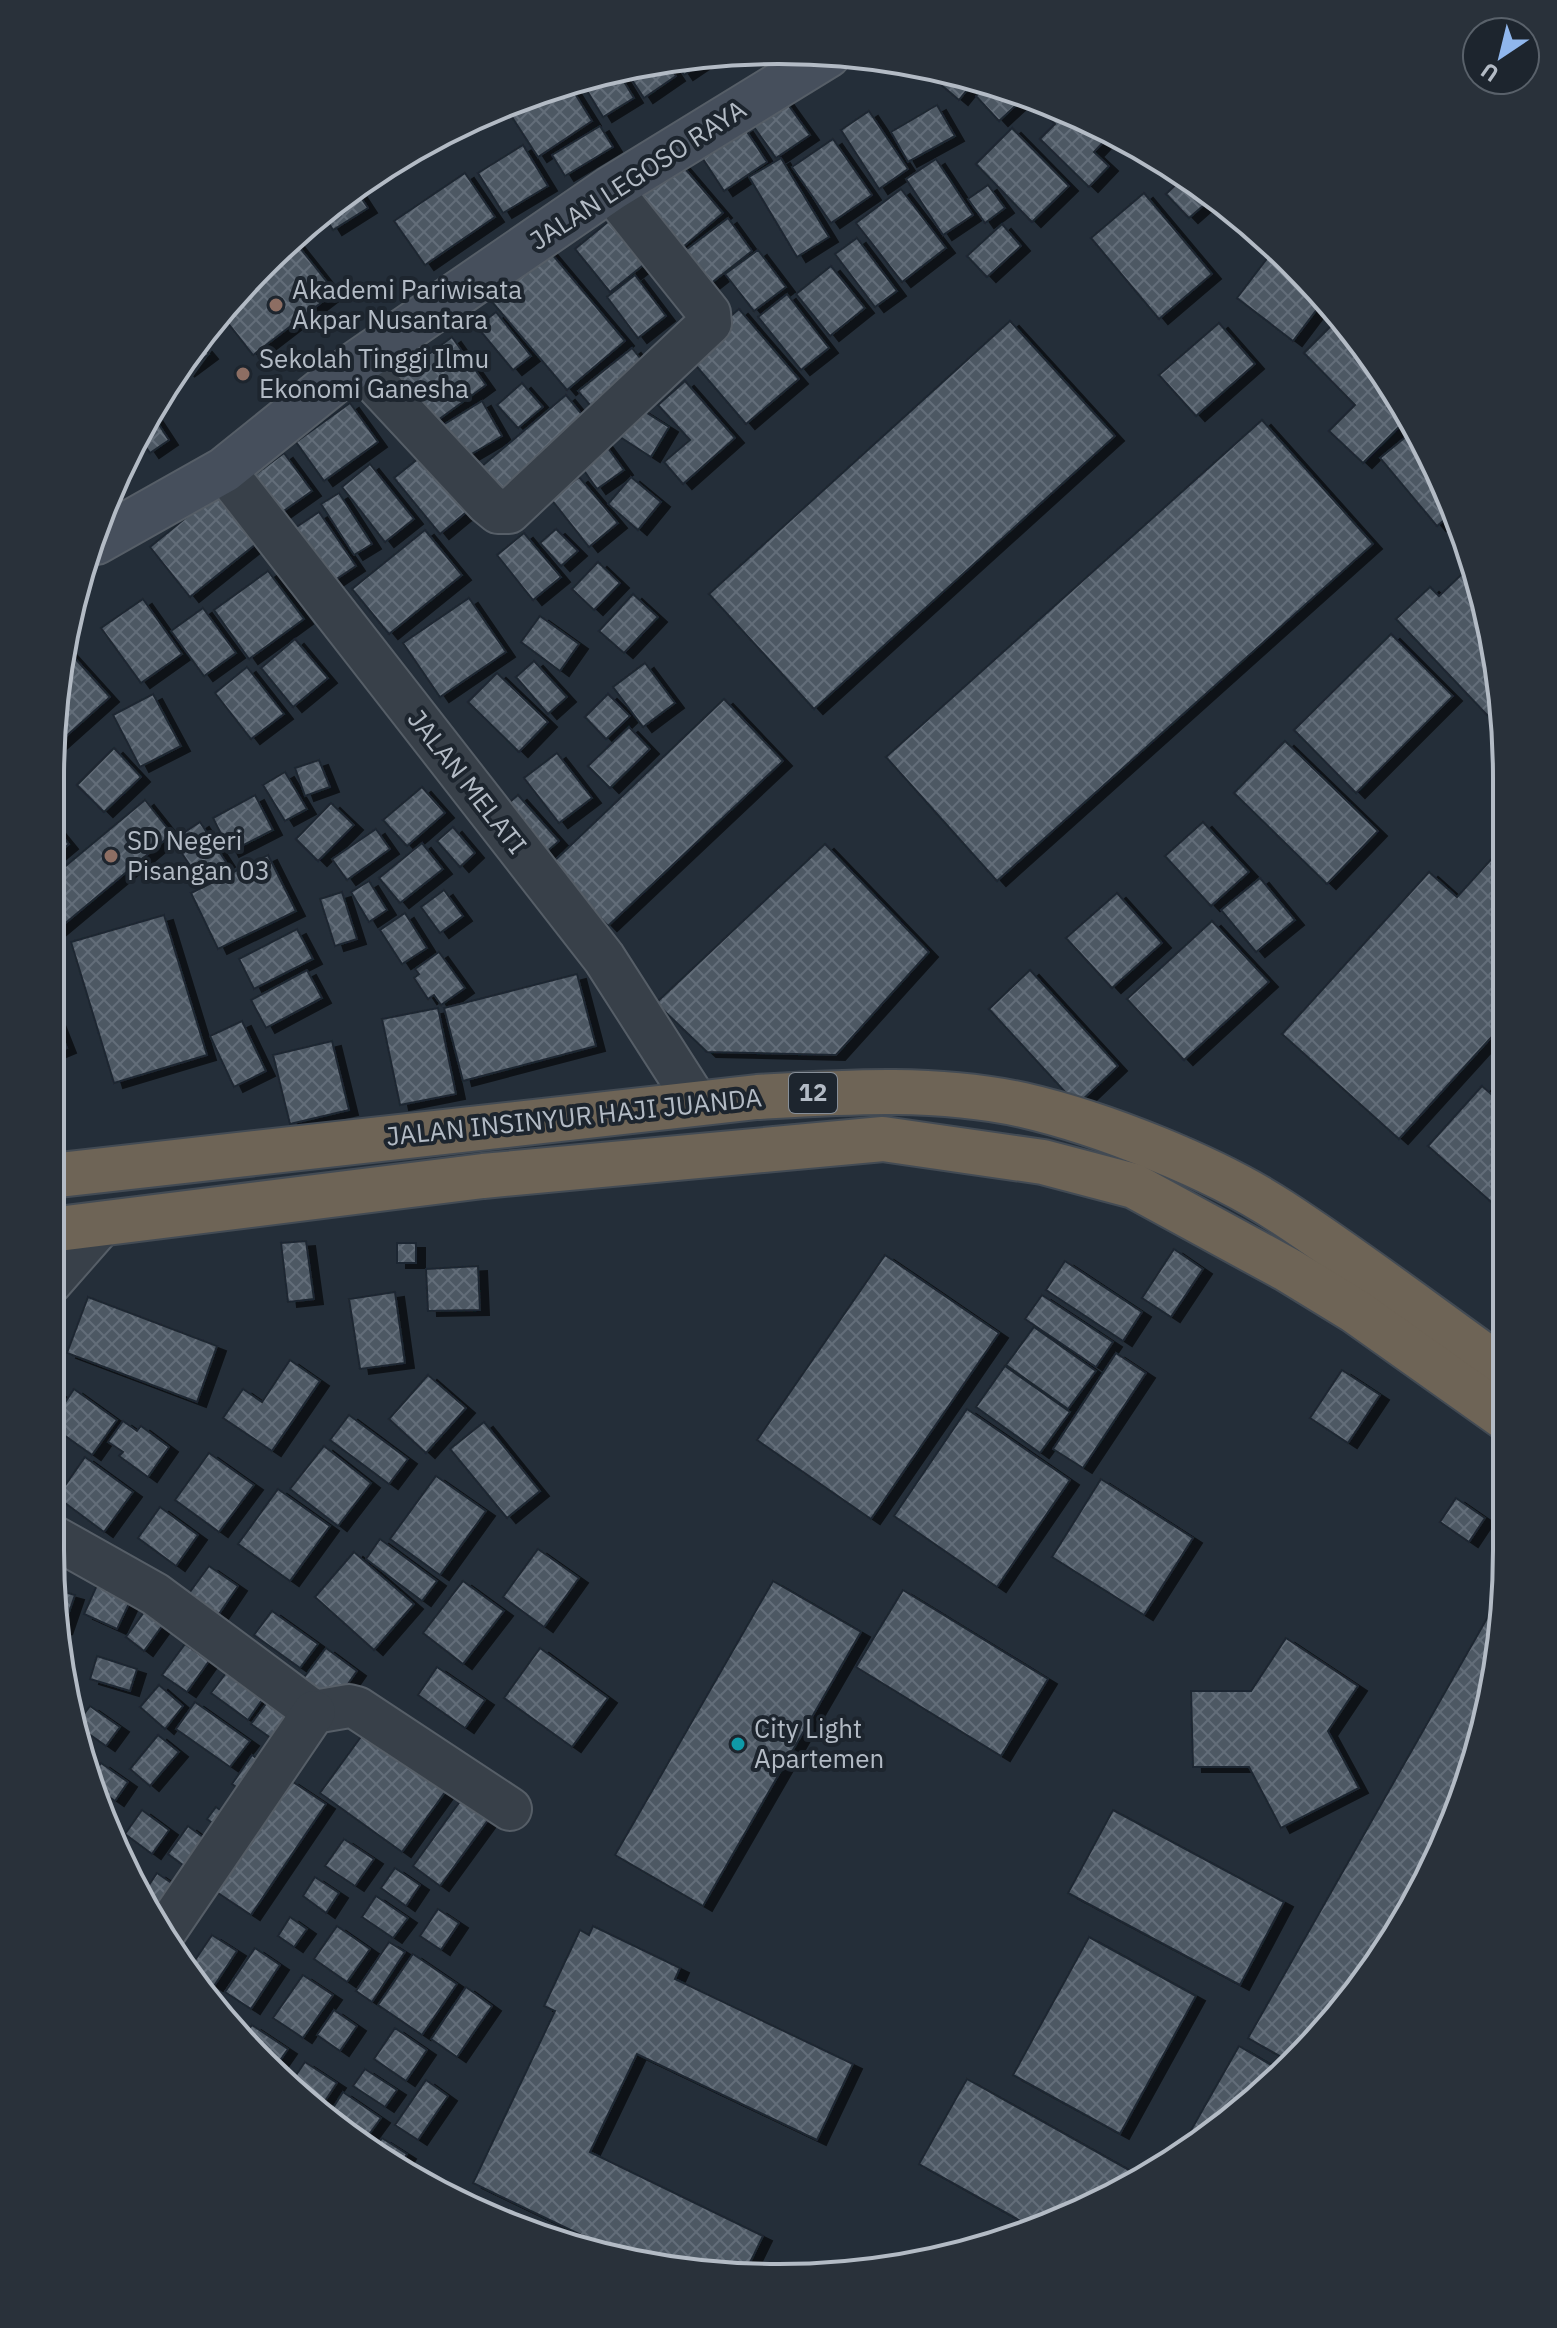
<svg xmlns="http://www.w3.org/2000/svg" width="1557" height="2328" font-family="'IBM Plex Sans',sans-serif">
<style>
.building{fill:url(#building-cross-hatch);stroke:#1f2730;stroke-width:2;filter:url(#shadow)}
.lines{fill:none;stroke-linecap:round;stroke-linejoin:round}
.street-casing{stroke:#565e67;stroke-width:46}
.secondary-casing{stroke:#565e67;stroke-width:48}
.highway-casing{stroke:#434b54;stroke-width:48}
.street{stroke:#384049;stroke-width:42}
.secondary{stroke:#464f5c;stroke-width:44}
.highway{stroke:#6e6456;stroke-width:44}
.education-dot{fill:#8d6e63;stroke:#1d252e;stroke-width:3}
.culture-dot{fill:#0f9aa8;stroke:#1d252e;stroke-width:3}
.labels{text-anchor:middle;stroke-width:8;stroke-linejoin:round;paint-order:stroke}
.shield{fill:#1d252e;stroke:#868e98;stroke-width:2}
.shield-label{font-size:24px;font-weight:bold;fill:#b3bbc5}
.street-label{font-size:26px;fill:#b3bbc5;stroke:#1d252e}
.poi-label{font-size:26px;fill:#b3bbc5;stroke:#1d252e;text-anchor:start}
.rim{fill:none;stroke:#b3bbc5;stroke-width:4}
</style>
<defs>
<pattern id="building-cross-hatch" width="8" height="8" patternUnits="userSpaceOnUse" patternTransform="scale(2)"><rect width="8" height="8" fill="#4d5864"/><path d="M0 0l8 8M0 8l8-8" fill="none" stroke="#646e79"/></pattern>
<filter id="shadow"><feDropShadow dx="9" dy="5" stdDeviation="0" flood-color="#0009"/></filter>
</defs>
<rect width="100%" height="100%" fill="#242e39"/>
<!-- building -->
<g class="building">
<path d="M 711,57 L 684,75 L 674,60 Z"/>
<path d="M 666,61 L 676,76 L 644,98 L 624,68 Z"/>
<path d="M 617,70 L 634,98 L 603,117 L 581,81 Z"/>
<path d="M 939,70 L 975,80 L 959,100 L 933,78 Z"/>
<path d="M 569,84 L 592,121 L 538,157 L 510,114 L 543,92 Z"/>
<path d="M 988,85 L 1026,96 L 999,121 L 976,96 Z"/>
<path d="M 782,96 L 810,135 L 776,158 L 749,120 Z"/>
<path d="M 1044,101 L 1111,134 L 1094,152 L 1109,166 L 1089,187 L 1040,139 L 1055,124 L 1038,107 Z"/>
<path d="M 937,105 L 955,136 L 908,162 L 891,132 Z"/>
<path d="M 869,111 L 908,169 L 879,189 L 841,130 Z"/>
<path d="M 600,126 L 613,147 L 565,176 L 552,155 Z"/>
<path d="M 744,127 L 767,162 L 724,191 L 701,156 Z"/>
<path d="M 1012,128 L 1069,186 L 1032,222 L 976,164 Z"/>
<path d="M 833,139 L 872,195 L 831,223 L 792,167 Z"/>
<path d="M 523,145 L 548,186 L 503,213 L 478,173 Z"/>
<path d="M 781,158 L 829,237 L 797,257 L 749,177 Z"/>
<path d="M 677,159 L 723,213 L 676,253 L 629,199 Z"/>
<path d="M 936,159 L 973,215 L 943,235 L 906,179 Z"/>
<path d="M 465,173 L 495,217 L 425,265 L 394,221 Z"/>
<path d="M 1186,175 L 1213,197 L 1189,218 L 1166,194 Z"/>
<path d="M 988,185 L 1005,208 L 985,223 L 968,199 Z"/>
<path d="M 355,188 L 368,208 L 333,230 L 323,214 Z"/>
<path d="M 901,189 L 946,248 L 902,282 L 856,223 Z"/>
<path d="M 1144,193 L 1212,274 L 1159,319 L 1091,238 Z"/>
<path d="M 621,211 L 657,254 L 610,292 L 575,249 Z"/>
<path d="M 728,218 L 752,251 L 700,292 L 675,258 Z"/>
<path d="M 1002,224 L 1021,246 L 987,277 L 967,256 Z"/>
<path d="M 857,238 L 897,291 L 875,307 L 835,254 Z"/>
<path d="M 293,239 L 335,292 L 253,355 L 224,318 L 263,264 Z"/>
<path d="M 546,247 L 625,341 L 567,390 L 487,296 Z"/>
<path d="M 1275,248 L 1293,263 L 1324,300 L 1293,341 L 1237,298 Z"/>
<path d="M 758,250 L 786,287 L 754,311 L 725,274 Z"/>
<path d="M 831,266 L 865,308 L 830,336 L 796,294 Z"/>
<path d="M 635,275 L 666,316 L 638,338 L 607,297 Z"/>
<path d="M 787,294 L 829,348 L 801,370 L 758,317 Z"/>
<path d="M 739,309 L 799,379 L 746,424 L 686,354 Z"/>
<path d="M 496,312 L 531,356 L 513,370 L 477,327 Z"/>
<path d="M 1339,318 L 1384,373 L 1408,418 L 1363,463 L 1329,431 L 1355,405 L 1304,353 Z"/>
<path d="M 1010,321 L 1115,436 L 814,709 L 709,594 Z"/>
<path d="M 1219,323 L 1255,364 L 1196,416 L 1159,375 Z"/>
<path d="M 452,337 L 486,385 L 427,428 L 393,381 Z"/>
<path d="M 203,347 L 209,354 L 185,372 Z"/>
<path d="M 632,348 L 648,368 L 595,411 L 578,391 Z"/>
<path d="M 685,381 L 735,438 L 683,484 L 664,462 L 690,440 L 658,405 Z"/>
<path d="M 522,383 L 543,407 L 518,428 L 497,405 Z"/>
<path d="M 566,395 L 594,429 L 509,501 L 481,467 Z"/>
<path d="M 482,401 L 502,436 L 458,462 L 438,428 Z"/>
<path d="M 350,403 L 378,442 L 324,481 L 296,442 Z"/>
<path d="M 636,406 L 669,427 L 651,457 L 617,435 Z"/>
<path d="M 154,417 L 169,440 L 150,453 L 139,437 Z"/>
<path d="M 1262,420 L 1373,544 L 997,881 L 886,757 Z"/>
<path d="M 1414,430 L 1455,511 L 1437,526 L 1380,458 Z"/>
<path d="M 602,440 L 624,470 L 597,489 L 576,459 Z"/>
<path d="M 284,453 L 312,491 L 271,520 L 244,483 Z"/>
<path d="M 424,454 L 470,509 L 440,534 L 394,478 Z"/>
<path d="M 370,464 L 414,519 L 385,542 L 342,487 Z"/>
<path d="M 579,477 L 618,523 L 589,547 L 551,499 Z"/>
<path d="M 631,477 L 661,502 L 638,530 L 608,504 Z"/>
<path d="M 339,493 L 372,544 L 354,555 L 321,504 Z"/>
<path d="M 215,494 L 256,544 L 190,597 L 150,547 Z"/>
<path d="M 319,512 L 356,566 L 326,586 L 289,532 Z"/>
<path d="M 556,529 L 578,551 L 561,566 L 540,543 Z"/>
<path d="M 425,530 L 462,575 L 389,634 L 352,589 Z"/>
<path d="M 524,533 L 561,577 L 533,600 L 497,555 Z"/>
<path d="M 598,562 L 620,583 L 594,610 L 572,589 Z"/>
<path d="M 268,571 L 304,619 L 249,659 L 214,610 Z"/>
<path d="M 1463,573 L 1478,588 L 1493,636 L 1500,705 L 1488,716 L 1396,619 L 1430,587 L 1439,596 Z"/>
<path d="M 633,594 L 658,617 L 624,653 L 599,631 Z"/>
<path d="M 469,598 L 506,652 L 440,697 L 403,643 Z"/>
<path d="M 143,599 L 182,654 L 141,683 L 101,628 Z"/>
<path d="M 203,608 L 236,653 L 204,676 L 171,631 Z"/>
<path d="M 540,616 L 579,644 L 560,671 L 521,642 Z"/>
<path d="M 1391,634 L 1453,696 L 1356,793 L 1294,730 Z"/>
<path d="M 295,639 L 328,678 L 293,707 L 261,668 Z"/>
<path d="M 63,645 L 110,697 L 53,748 Z"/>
<path d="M 534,661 L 567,697 L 548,714 L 516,677 Z"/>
<path d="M 645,663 L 675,703 L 643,727 L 613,687 Z"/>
<path d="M 247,667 L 284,714 L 251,739 L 215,693 Z"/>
<path d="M 497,673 L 548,722 L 519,752 L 468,702 Z"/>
<path d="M 153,694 L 181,746 L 140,767 L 113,715 Z"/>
<path d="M 608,694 L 630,716 L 606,739 L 585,717 Z"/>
<path d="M 724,699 L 783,761 L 608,926 L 550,865 Z"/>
<path d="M 629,727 L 650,749 L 610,788 L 588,766 Z"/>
<path d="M 1285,741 L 1378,831 L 1327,884 L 1234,793 Z"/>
<path d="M 114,748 L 141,777 L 104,812 L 77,785 Z"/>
<path d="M 557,753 L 592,798 L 559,823 L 524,778 Z"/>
<path d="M 319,760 L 330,787 L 305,796 L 295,768 Z"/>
<path d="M 285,772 L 307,809 L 285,821 L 263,785 Z"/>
<path d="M 422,787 L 445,813 L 407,846 L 383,820 Z"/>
<path d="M 255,795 L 273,830 L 230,852 L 213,818 Z"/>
<path d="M 518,795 L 559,841 L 536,861 L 495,815 Z"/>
<path d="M 145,800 L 172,834 L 50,936 L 50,879 Z"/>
<path d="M 331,803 L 354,825 L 318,861 L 296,839 Z"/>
<path d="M 50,821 L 69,844 L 50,860 Z"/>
<path d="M 200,822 L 226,862 L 199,879 L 173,840 Z"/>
<path d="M 1203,822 L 1249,872 L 1211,906 L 1165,856 Z"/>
<path d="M 453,827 L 475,853 L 460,867 L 437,841 Z"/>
<path d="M 376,829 L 390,849 L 347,880 L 332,859 Z"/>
<path d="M 422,843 L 443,869 L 400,903 L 379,878 Z"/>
<path d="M 1506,843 L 1507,1020 L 1399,1139 L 1282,1034 L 1429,872 L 1457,897 Z"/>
<path d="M 825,844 L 929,952 L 836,1055 L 707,1052 L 656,1003 Z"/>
<path d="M 268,855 L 296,911 L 218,949 L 191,893 Z"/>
<path d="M 1260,878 L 1295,920 L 1256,952 L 1221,910 Z"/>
<path d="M 369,881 L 387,910 L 369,922 L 351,892 Z"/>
<path d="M 444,890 L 463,916 L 440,933 L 421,907 Z"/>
<path d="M 342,892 L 357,939 L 335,946 L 320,899 Z"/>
<path d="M 1117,893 L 1162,943 L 1112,988 L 1066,938 Z"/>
<path d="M 405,913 L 427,948 L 402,964 L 380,930 Z"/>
<path d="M 164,915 L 207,1055 L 114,1083 L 71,942 Z"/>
<path d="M 1212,921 L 1269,982 L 1184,1060 L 1127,999 Z"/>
<path d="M 297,929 L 313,959 L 254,989 L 239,959 Z"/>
<path d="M 439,952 L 465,988 L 441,1005 L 434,995 L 428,999 L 414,978 L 419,974 L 415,969 Z"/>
<path d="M 307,970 L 322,998 L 266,1028 L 251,1000 Z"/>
<path d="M 1030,970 L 1118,1066 L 1077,1105 L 989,1009 Z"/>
<path d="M 577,974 L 596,1046 L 463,1081 L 444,1008 Z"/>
<path d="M 50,1005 L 67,1048 L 50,1055 Z"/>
<path d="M 438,1008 L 456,1094 L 400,1105 L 382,1019 Z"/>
<path d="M 242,1021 L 266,1071 L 234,1087 L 210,1036 Z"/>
<path d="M 332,1041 L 349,1110 L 290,1124 L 273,1055 Z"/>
<path d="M 1482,1086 L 1507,1108 L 1507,1216 L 1428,1146 Z"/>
<path d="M 306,1241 L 314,1299 L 288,1302 L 281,1243 Z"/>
<rect x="397" y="1243" width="19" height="20"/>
<path d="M 1174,1249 L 1203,1269 L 1171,1317 L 1142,1298 Z"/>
<path d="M 885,1255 L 999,1333 L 871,1519 L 757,1440 Z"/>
<path d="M 1065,1261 L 1142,1312 L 1123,1341 L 1046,1290 Z"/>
<path d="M 478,1266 L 480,1310 L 428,1311 L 426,1269 Z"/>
<path d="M 395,1292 L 405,1363 L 360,1369 L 349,1299 Z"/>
<path d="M 1042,1295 L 1113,1342 L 1096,1367 L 1025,1319 Z"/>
<path d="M 88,1297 L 217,1346 L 197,1402 L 67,1353 Z"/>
<path d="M 1034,1327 L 1096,1371 L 1068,1409 L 1006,1365 Z"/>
<path d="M 1116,1353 L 1146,1373 L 1083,1468 L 1053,1449 Z"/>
<path d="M 290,1360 L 320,1381 L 272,1451 L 223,1418 L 243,1389 L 262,1402 Z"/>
<path d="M 1005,1366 L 1070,1412 L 1040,1453 L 976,1407 Z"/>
<path d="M 1342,1370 L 1380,1395 L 1348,1443 L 1310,1418 Z"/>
<path d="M 428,1375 L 466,1408 L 426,1453 L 389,1419 Z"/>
<path d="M 50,1387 L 60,1394 L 50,1408 Z"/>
<path d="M 74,1389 L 117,1420 L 92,1455 L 50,1425 Z"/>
<path d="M 967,1409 L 1070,1480 L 997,1587 L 894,1516 Z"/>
<path d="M 349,1415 L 408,1459 L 389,1484 L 330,1440 Z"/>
<path d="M 123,1421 L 137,1431 L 141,1426 L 169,1447 L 148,1477 L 119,1456 L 123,1452 L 108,1442 Z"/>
<path d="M 484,1422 L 540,1491 L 507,1518 L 450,1449 Z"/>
<path d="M 324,1446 L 371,1483 L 338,1526 L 290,1489 Z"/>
<path d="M 209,1453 L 254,1485 L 219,1532 L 175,1500 Z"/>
<path d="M 85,1457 L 133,1492 L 104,1532 L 57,1497 Z"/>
<path d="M 436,1476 L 486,1511 L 440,1575 L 390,1539 Z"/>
<path d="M 1101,1479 L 1193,1538 L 1144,1615 L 1052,1557 Z"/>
<path d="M 278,1489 L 330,1526 L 290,1581 L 238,1544 Z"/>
<path d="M 1456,1498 L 1485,1518 L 1469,1542 L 1440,1522 Z"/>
<path d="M 160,1507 L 198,1535 L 176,1566 L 138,1538 Z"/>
<path d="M 380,1539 L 437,1581 L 422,1601 L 366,1559 Z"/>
<path d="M 538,1549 L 579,1578 L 544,1627 L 503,1597 Z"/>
<path d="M 354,1552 L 414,1604 L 374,1650 L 315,1597 Z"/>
<path d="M 209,1566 L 238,1586 L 217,1617 L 187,1596 Z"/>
<path d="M 102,1574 L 136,1589 L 117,1629 L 84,1614 Z"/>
<path d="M 463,1581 L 504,1611 L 463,1664 L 423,1633 Z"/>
<path d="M 773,1581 L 861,1632 L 703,1906 L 615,1855 Z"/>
<path d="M 57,1590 L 75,1595 L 63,1630 Z"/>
<path d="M 903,1590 L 1048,1679 L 1001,1756 L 856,1667 Z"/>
<path d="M 1498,1599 L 1502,1602 L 1493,1691 L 1432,1872 L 1294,2064 L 1248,2038 Z"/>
<path d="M 152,1601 L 170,1615 L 144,1651 L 126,1637 Z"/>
<path d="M 272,1611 L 318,1644 L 300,1668 L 254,1635 Z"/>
<path d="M 1286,1638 L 1358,1686 L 1328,1731 L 1359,1788 L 1281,1828 L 1249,1767 L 1193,1767 L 1191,1691 L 1251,1691 Z"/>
<path d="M 185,1644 L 209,1661 L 187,1692 L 162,1675 Z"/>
<path d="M 326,1648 L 357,1671 L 334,1704 L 302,1680 Z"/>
<path d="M 540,1648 L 608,1698 L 572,1747 L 504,1698 Z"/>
<path d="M 97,1656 L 137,1669 L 130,1691 L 90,1679 Z"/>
<path d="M 235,1661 L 271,1687 L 248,1720 L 211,1693 Z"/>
<path d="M 437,1667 L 485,1700 L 465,1728 L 418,1695 Z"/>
<path d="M 159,1685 L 183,1706 L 165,1729 L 140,1707 Z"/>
<path d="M 274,1693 L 307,1717 L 285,1748 L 251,1724 Z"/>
<path d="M 195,1702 L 250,1741 L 230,1767 L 176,1729 Z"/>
<path d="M 90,1706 L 120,1727 L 106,1746 L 79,1727 L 78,1722 Z"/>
<path d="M 371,1723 L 453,1781 L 402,1852 L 320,1793 Z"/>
<path d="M 158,1735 L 179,1752 L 150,1786 L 130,1769 Z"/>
<path d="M 252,1755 L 265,1764 L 245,1793 L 232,1784 Z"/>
<path d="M 101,1763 L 128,1782 L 115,1801 L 88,1782 Z"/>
<path d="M 290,1780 L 326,1804 L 251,1915 L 215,1891 Z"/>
<path d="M 464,1796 L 491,1816 L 440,1886 L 413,1866 Z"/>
<path d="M 216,1807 L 234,1820 L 225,1832 L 207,1819 Z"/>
<path d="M 142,1810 L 169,1830 L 152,1854 L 125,1834 Z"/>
<path d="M 1113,1810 L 1284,1902 L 1240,1985 L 1068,1893 Z"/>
<path d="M 188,1826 L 215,1846 L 195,1874 L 168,1854 Z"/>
<path d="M 344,1839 L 374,1859 L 355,1886 L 325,1866 Z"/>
<path d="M 395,1868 L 420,1885 L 406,1906 L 381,1888 Z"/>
<path d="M 157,1873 L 180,1889 L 157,1923 L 143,1894 Z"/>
<path d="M 315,1877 L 339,1893 L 326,1913 L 303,1896 Z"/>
<path d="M 376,1896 L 408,1918 L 393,1938 L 362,1917 Z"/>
<path d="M 438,1909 L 459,1923 L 441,1950 L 420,1936 Z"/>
<path d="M 290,1917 L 307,1929 L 294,1947 L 278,1936 Z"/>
<path d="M 337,1926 L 370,1949 L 347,1982 L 314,1959 Z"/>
<path d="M 593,1926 L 680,1968 L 675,1979 L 853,2064 L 817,2140 L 637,2054 L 590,2152 L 763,2236 L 744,2275 L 730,2276 L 606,2247 L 473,2183 L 555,2011 L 544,2006 L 580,1930 L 589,1935 Z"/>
<path d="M 212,1935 L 237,1951 L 214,1986 L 189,1969 Z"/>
<path d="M 1089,1937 L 1196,1996 L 1120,2134 L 1013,2075 Z"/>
<path d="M 389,1942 L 405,1952 L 372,2002 L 356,1991 Z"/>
<path d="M 255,1948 L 280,1965 L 251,2009 L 225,1992 Z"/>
<path d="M 413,1954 L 457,1984 L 422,2035 L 378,2005 Z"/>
<path d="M 303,1975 L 333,1995 L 303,2038 L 273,2018 Z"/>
<path d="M 466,1987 L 492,2006 L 457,2057 L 431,2039 Z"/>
<path d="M 334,2010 L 357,2026 L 340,2051 L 317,2035 Z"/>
<path d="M 252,2025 L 288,2049 L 277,2065 L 246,2033 Z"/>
<path d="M 395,2028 L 427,2050 L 406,2081 L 374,2059 Z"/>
<path d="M 1239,2046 L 1283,2072 L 1178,2153 Z"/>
<path d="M 305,2062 L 337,2083 L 319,2110 L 292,2081 Z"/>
<path d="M 365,2069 L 397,2090 L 385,2107 L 353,2086 Z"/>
<path d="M 967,2079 L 1134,2173 L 1127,2186 L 1026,2224 L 919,2164 Z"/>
<path d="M 426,2080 L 448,2096 L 418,2140 L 395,2125 Z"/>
<path d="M 343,2092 L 381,2118 L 368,2136 L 331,2111 Z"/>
<path d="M 382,2138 L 407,2154 L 400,2165 L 374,2150 Z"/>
</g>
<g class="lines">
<!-- street casing -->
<g class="street-casing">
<g id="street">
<path d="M 357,363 L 487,503 L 498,512 L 509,512 L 710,323 L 709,313 L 610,189"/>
<path d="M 224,470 L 604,958 L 697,1103"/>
<path d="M 50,1283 L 100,1226"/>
<path d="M 50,1535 L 155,1594 L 314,1712 L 349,1706 L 357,1708 L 510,1809"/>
<path d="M 163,1934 L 314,1712"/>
</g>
</g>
<!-- secondary casing -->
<g class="secondary-casing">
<path id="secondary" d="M 96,542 L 224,470 L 357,363 L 610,189 L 828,55"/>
</g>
<!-- highway casing -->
<g class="highway-casing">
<g id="highway">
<path d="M 50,1176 L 757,1097 C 845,1092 936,1086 1023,1105 C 1101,1123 1213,1167 1280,1211 C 1357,1261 1431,1318 1507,1372"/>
<path d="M 50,1230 L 483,1176 L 883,1139 L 1043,1162 L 1134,1186 L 1288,1270 L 1355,1311 L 1507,1419"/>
</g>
</g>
<!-- street -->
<use href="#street" class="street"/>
<!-- secondary -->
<use href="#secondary" class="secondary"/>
<!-- highway -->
<use href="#highway" class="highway"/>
</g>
<!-- markers -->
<g class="education-dot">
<circle cx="276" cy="305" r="8"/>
<circle cx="243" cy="374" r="8"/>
<circle cx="111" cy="856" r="8"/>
</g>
<circle class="culture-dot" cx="738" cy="1744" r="8"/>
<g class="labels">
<!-- shield labels -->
<rect class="shield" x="789" y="1073" width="48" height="40" rx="6"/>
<g class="shield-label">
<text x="813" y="1101">12</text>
</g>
<!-- street labels -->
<g class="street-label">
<text transform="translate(638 175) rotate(-33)" y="9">JALAN LEGOSO RAYA</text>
<text transform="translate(467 782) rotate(52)" y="9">JALAN MELATI</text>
<text transform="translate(574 1117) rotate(-6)" y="9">JALAN INSINYUR HAJI JUANDA</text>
</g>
<!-- poi labels -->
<g class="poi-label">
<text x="292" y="299">Akademi Pariwisata<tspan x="292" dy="30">Akpar Nusantara</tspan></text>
<text x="259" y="368">Sekolah Tinggi Ilmu<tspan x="259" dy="30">Ekonomi Ganesha</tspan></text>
<text x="127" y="850">SD Negeri<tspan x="127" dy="30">Pisangan 03</tspan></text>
<text x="754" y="1738">City Light<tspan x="754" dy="30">Apartemen</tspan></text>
</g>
</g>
<!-- crop -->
<path d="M0 0H1557V2328H0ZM778 64H779A714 714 0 0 1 1493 778V1550A714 714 0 0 1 779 2264H778A714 714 0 0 1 64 1550V778A714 714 0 0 1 778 64Z" fill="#29313a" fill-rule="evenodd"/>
<path class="rim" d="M778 64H779A714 714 0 0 1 1493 778V1550A714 714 0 0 1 779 2264H778A714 714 0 0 1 64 1550V778A714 714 0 0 1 778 64Z"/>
<!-- north arrow -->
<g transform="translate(1501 56) rotate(215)"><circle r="38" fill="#1d252e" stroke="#59616a" stroke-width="2"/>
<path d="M0-6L14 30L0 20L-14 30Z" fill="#90b7ed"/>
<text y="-12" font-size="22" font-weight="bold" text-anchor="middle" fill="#b3bbc5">U</text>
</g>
</svg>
